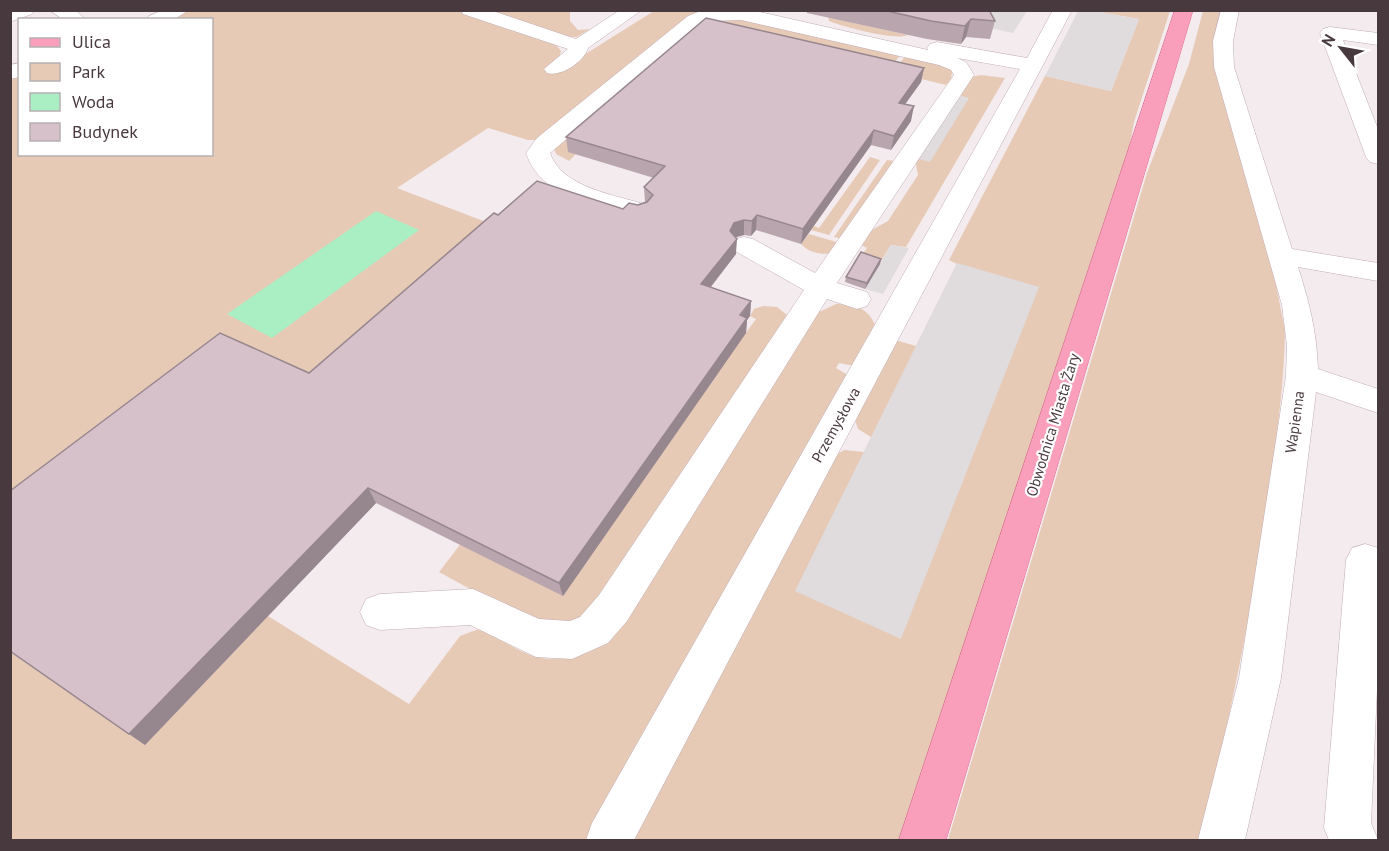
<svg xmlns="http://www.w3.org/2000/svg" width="1389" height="851" font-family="'PT Sans',sans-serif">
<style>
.green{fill:#e6cab6}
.parking{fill:#e0dbdd}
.water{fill:#aaeec3}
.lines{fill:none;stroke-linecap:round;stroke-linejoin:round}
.minor-casing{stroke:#c0adb5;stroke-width:1}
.major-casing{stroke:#df6e95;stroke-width:1}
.minor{fill:#fff;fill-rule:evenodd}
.major{fill:#f99fbc;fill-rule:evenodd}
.wall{fill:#b8a5ae}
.shaded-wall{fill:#96868d}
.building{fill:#d6c0ca;stroke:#96868d;stroke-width:1.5}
.labels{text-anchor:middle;stroke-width:4.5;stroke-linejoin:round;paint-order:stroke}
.street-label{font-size:15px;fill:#48393f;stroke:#fff}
</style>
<rect width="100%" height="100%" fill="#f4ebee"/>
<!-- green -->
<g class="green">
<path d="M 190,11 L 459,11 L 553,41 L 561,51 L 555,73 L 654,11 L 714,11 L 538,140 L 528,140 L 488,128 L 397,188 L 499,227 L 317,388 L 11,522 L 11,76 L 19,73 L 20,154 L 212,154 L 212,20 L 165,19 Z"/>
<path d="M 484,11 L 572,11 L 570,11 L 570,21 L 578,30 L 590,29 L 577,37 L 570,37 Z"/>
<path d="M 1094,11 L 1170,11 L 1134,122 L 1127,160 L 903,840 L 628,840 L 834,456 L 844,450 L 864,452 L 871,437 L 858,429 L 854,417 L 895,340 L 916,346 L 957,264 L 949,260 L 1045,76 L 1111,91 L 1139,19 Z"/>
<path d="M 1203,11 L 1223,11 L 1285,331 C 1284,390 1275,448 1267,507 C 1250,621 1228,728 1200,840 L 948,840 L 1147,173 L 1189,64 Z"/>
<path d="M 726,16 L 901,54 L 885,75 L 569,151 L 576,154 L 569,161 L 556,154 L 554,148 L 698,23 Z"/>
<path d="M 828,17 L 908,35 C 897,41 843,27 829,21 Z"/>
<path d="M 906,55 L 950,68 L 952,72 L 951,79 L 946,85 L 897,73 L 894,71 Z"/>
<path d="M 981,75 L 1005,78 L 906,247 L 891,245 L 879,264 L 860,258 L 867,248 L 861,245 L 870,231 L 888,221 L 918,175 L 915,160 L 968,98 L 957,95 L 970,77 Z"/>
<path d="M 870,157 L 880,160 L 829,235 L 811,230 L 814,226 L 819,228 Z"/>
<path d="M 887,160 L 895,161 L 843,239 L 834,237 Z"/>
<path d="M 809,234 L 840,243 L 834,252 C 821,256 810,253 801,244 Z"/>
<path d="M 836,304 C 853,304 868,307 875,325 L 855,366 L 839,363 L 836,368 L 849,376 L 589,840 L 11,840 L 10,652 L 145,745 L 268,616 L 409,704 L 460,636 L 479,629 C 497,636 512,648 530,655 C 554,664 582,657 602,645 L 817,313 Z"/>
<path d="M 763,306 L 777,307 L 787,315 L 583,622 L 558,628 L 516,614 L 439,572 L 469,533 L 715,375 L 756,319 L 750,316 L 754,309 Z"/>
</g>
<!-- parking -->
<g class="parking">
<path d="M 985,11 L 1027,11 L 1013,33 L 981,26 Z"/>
<path d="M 1078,11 L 1094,11 L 1139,19 L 1111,91 L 1045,76 Z"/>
<path d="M 957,95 L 969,98 L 930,162 L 916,158 Z"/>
<path d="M 891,245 L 909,248 L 883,294 L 865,289 Z"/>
<path d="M 957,263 L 1039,287 L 901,639 L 795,591 Z"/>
</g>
<!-- water -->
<path class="water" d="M 376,211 L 419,230 L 272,338 L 227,314 Z"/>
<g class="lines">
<!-- minor casing -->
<g class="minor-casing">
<g id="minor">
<path d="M 10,10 L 34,10 L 32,14 L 10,22 Z"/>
<path d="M 49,10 L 75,10 L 83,17 L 82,20 L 64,20 Z"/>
<path d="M 163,10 L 189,10 L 173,20 L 147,20 L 149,16 Z"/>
<path d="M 461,10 L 490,10 L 576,39 L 620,10 L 642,10 L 588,48 C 584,62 561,77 547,73 L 544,69 L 568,49 L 463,14 Z"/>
<path d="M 751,10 L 928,50 L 927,48 L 930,44 L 937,42 L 1027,58 L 1053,10 L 1072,10 L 634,840 L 586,840 L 592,823 L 1020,69 L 957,58 L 966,62 L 974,75 L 837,283 L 867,292 L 871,299 L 867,306 L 857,309 L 827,299 L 627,621 L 608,643 L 572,659 L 536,657 L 470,625 L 380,630 L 366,625 L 360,612 L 366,599 L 380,594 L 473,589 L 539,619 L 570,621 L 580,617 L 599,595 L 804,290 L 735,251 L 731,245 L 735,239 L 744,237 L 753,239 L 815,273 L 954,75 L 951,70 L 939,65 L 741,20 L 711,21 L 702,24 L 550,153 C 562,188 616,195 647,205 L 651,210 L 647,215 L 638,218 C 598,208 540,197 526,153 L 537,138 L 688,16 L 703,10 Z"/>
<path d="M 1221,10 L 1239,10 L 1233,41 L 1234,67 L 1292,249 L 1378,263 L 1378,281 L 1298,267 C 1309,301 1317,333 1318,369 L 1378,389 L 1378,413 L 1316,392 L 1281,678 L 1245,840 L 1198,840 L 1239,678 L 1286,376 L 1287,346 L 1282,305 L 1214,67 L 1213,41 Z"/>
<path d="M 1330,27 L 1378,33 L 1378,45 L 1343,40 L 1378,129 L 1378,164 L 1370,162 L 1366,157 L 1320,33 L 1323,29 Z"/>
<path d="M 20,63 L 20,77 L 10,79 L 10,65 Z"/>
<path d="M 1365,544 L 1378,548 L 1378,667 L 1371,823 L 1378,840 L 1329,840 L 1324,828 L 1346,560 L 1352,548 Z"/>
</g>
</g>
<!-- major casing -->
<g class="major-casing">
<path id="major" d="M 1175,10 L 1193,10 L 946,840 L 899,840 Z"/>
</g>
<!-- minor -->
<use href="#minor" class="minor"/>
<!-- major -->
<use href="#major" class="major"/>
</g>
<!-- wall -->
<g class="wall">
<path d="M 807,10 L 989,10 L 995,21 L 990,39 L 966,37 L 961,44 L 927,39 L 807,13 Z"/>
<path d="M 924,68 L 921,82 L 905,104 L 911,121 L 891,150 L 871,145 L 801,244 L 756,230 L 751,236 L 744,235 L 735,237 L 736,254 L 711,287 L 751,301 L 750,316 L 747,320 L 746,333 L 563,596 L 376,503 L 145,745 L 129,734 L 309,373 L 498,215 L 623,209 L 645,202 L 644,187 L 654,178 L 568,152 L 566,137 Z"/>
<path d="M 881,259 L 880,264 L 865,289 L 845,282 L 846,277 Z"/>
</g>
<!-- shaded-wall -->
<g class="shaded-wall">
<path d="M 971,19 L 966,37 L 961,44 L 965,26 Z"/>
<path d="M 924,68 L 921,82 L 896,117 L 899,103 Z"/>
<path d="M 914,106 L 911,121 L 891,150 L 894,136 Z"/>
<path d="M 874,130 L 871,145 L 801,244 L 803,229 Z"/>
<path d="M 757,215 L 756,230 L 751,236 L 752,221 Z"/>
<path d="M 744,220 L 744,235 L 733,238 L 730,231 L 734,223 Z"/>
<path d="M 737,239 L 736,254 L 701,299 L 701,284 Z"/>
<path d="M 881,259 L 880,264 L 865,289 L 867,283 Z"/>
<path d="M 751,301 L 750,316 L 747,320 L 746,333 L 563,596 L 559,583 Z"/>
<path d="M 368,488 L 376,503 L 145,745 L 129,734 Z"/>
</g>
<!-- building -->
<g class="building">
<path d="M 883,10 L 989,10 L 995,21 L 971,19 L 965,26 L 931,21 Z"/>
<path d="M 706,18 L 924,68 L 899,103 L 914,106 L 894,136 L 874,130 L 803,229 L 757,215 L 752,221 L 744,220 L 734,223 L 730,231 L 737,239 L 701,284 L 751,301 L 740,315 L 747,318 L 559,583 L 368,488 L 129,734 L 10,651 L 10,491 L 220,333 L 309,373 L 494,213 L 498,215 L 537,181 L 623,209 L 629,203 L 638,205 L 647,202 L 653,195 L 644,187 L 665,166 L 566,137 Z"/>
<path d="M 861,252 L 881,259 L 867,283 L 846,277 Z"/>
</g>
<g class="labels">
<!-- street labels -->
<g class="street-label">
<text transform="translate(1295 422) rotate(-82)" y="5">Wapienna</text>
<text transform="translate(836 425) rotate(-61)" y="5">Przemysłowa</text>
<text transform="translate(1053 425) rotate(-73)" y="5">Obwodnica Miasta Żary</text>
</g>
</g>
<!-- border -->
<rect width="1389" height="851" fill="none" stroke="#48393f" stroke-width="24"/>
<!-- legend -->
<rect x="18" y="18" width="195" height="138" fill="#ffffff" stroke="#b6b0b2" stroke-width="1.5"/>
<rect x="30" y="38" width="30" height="9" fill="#f99fbc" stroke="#b6b0b2" stroke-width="1.5"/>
<text x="72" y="48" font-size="18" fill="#48393f">Ulica</text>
<rect x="30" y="63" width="30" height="18" fill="#e6cab6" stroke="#b6b0b2" stroke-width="1.5"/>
<text x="72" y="78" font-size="18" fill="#48393f">Park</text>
<rect x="30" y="93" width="30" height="18" fill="#aaeec3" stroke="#b6b0b2" stroke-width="1.5"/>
<text x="72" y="108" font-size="18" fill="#48393f">Woda</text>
<rect x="30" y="123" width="30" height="18" fill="#d6c0ca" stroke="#b6b0b2" stroke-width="1.5"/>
<text x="72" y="138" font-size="18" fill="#48393f">Budynek</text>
<!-- north arrow -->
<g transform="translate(1341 48) rotate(301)" stroke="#ffffff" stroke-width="4.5" paint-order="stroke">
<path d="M0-4.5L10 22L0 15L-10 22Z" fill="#48393f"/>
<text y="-9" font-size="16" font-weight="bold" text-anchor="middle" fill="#48393f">N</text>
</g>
</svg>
